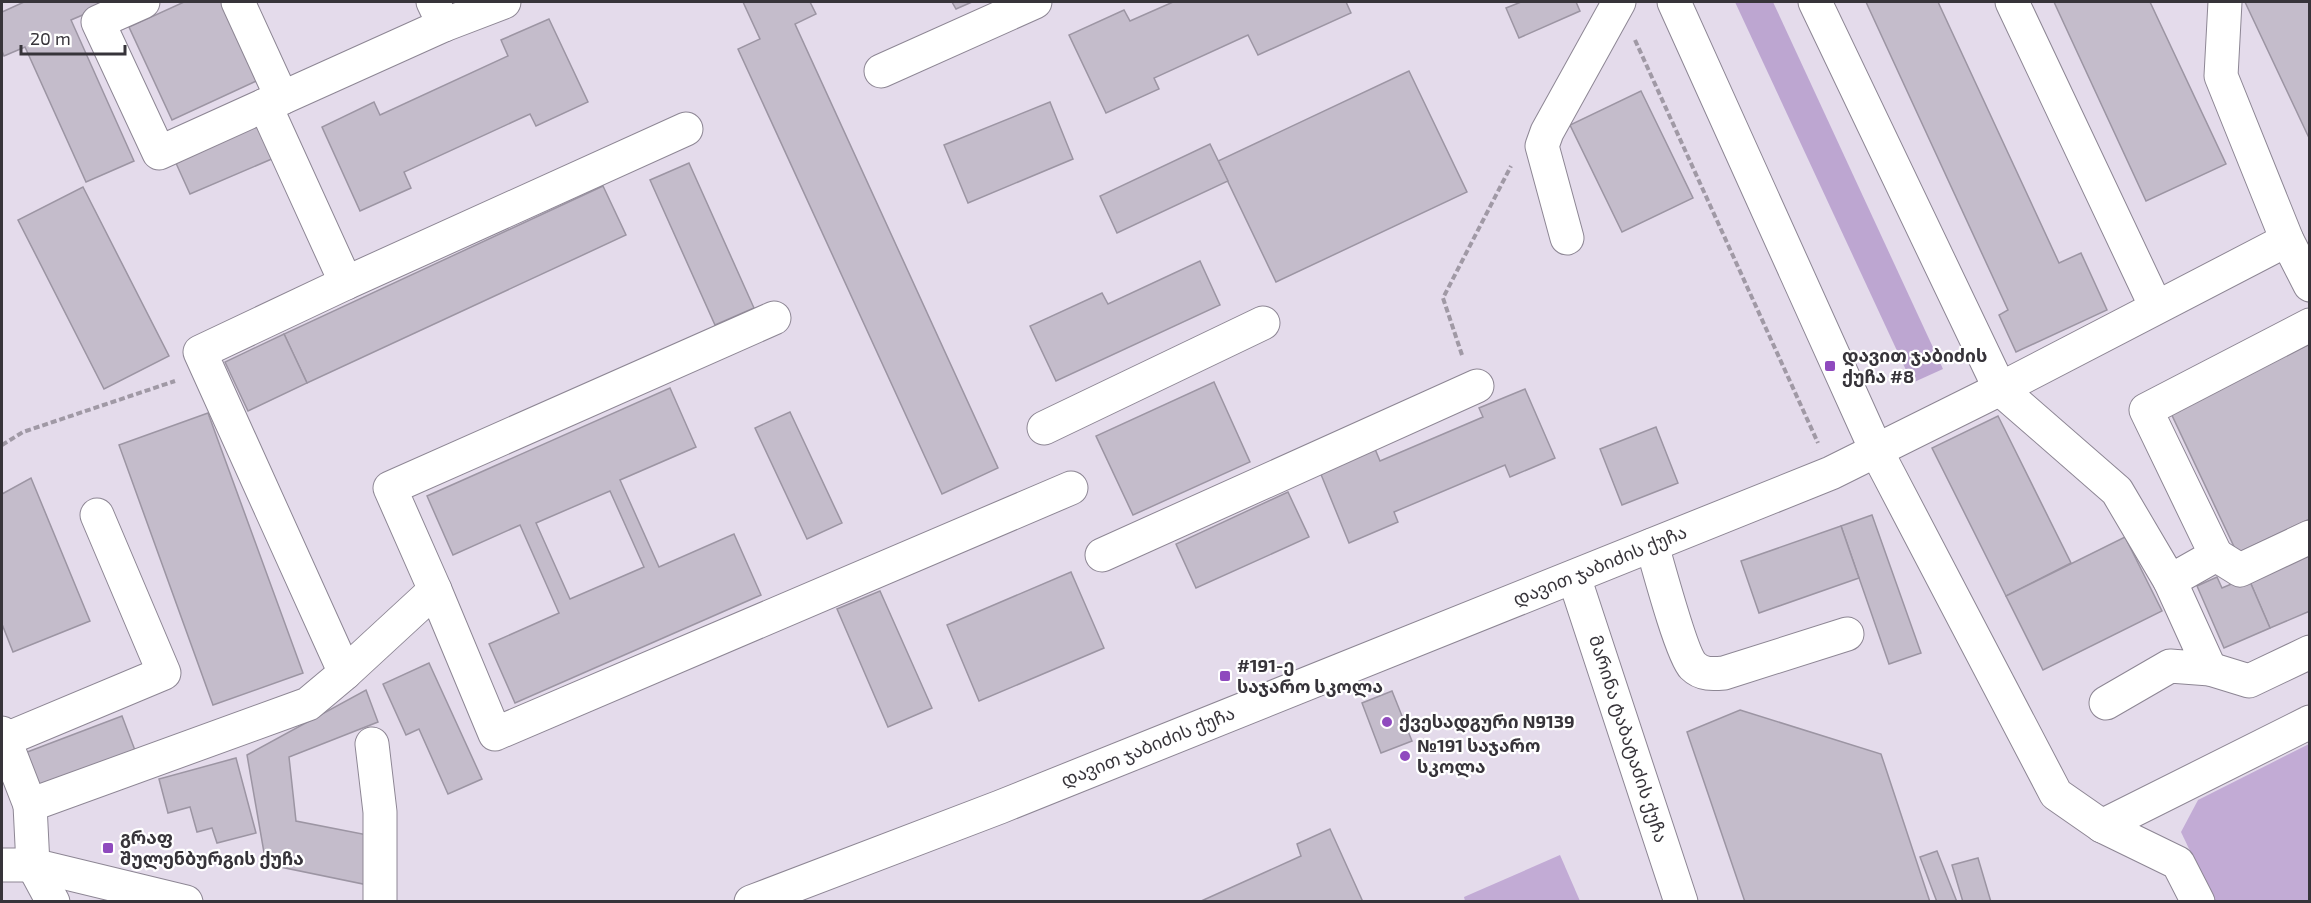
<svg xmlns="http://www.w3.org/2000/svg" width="2311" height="903" font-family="'Exo 2','Noto Sans Georgian',sans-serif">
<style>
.green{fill:#c2abd5}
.forest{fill:#bda6d1}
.building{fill:#c4bccb;stroke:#9c95a3;stroke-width:1.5;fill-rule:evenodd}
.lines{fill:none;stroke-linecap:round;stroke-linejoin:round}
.minor-casing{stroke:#8d8694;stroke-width:35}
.path{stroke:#a099a5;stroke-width:4;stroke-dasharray:6 3;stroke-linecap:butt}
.minor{stroke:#fff;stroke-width:33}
.poi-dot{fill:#8f4abe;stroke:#fff;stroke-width:2}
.labels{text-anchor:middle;stroke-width:4.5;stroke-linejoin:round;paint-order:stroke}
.poi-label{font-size:18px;font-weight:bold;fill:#37343a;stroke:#fff;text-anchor:start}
.street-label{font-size:18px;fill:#37343a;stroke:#fff}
</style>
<rect width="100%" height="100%" fill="#e4dbeb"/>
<!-- green -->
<g class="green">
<path d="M 2309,744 L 2309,901 L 2214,901 L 2181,832 L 2198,800 Z"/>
<path d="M 1560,855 L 1580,901 L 1465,901 L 1464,897 Z"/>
</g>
<!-- forest -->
<path class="forest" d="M 1735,2 L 1773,2 L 1943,369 L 1912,383 Z"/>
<!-- building -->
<g class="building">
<path d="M 24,2 L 113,2 L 71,20 L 134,161 L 86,182 L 25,47 L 4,56 L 2,51 L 2,12 Z"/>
<path d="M 184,2 L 230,2 L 265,77 L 172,120 L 129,27 Z"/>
<path d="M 743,2 L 810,2 L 816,14 L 795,24 L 998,468 L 942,494 L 738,49 L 760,39 Z"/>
<path d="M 952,2 L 972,2 L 956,9 Z"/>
<path d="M 1173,2 L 1346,2 L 1351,13 L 1258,55 L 1248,35 L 1154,78 L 1159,89 L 1106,113 L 1069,35 L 1124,10 L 1130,21 Z"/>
<path d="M 1521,2 L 1576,2 L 1580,11 L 1519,38 L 1506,8 Z"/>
<path d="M 1866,2 L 1938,2 L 2059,263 L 2081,253 L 2107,310 L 2016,352 L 1999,315 L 2008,310 Z"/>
<path d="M 2054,2 L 2150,2 L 2226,164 L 2146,201 Z"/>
<path d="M 2245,2 L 2310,2 L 2310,140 Z"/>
<path d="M 549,19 L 588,102 L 536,126 L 530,114 L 404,172 L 411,188 L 360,211 L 322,127 L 374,102 L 380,115 L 508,56 L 501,40 Z"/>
<path d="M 1409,71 L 1467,192 L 1276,282 L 1218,161 Z"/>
<path d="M 1641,91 L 1693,198 L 1622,232 L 1570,125 Z"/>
<path d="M 1050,102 L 1073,159 L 968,203 L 944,145 Z"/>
<path d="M 260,125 L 274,158 L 190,194 L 175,161 Z"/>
<path d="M 1210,144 L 1228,181 L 1117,233 L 1100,196 Z"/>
<path d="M 689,163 L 754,308 L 715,325 L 650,180 Z"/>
<path d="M 603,186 L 626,235 L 307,383 L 284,334 Z"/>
<path d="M 83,187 L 169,356 L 104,389 L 18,220 Z"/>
<path d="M 1200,261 L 1220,305 L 1056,381 L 1030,326 L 1102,293 L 1108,304 Z"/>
<path d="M 284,334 L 307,383 L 248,411 L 225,362 Z"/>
<path d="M 2310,344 L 2310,519 L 2237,553 L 2169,409 Z"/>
<path d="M 1214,382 L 1250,462 L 1133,515 L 1096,436 Z"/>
<path d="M 670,388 L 696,447 L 620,480 L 659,567 L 734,534 L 761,595 L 515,703 L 489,644 L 559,613 L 520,525 L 453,555 L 427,496 ZM 610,491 L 644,567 L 570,599 L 536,523 Z"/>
<path d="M 1525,389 L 1555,458 L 1510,477 L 1505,465 L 1394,512 L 1398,522 L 1349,543 L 1320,472 L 1375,449 L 1380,461 L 1483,417 L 1479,408 Z"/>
<path d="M 790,412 L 842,523 L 807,539 L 755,428 Z"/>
<path d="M 208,413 L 303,673 L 213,705 L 119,445 Z"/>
<path d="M 1998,416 L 2071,563 L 2006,596 L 1932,448 Z"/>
<path d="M 1656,427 L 1678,483 L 1622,505 L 1600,449 Z"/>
<path d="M 31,478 L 90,621 L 13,652 L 2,624 L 2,494 Z"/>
<path d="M 1288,492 L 1309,537 L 1196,588 L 1176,544 Z"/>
<path d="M 1872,515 L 1921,653 L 1889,664 L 1841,526 Z"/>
<path d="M 1841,526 L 1859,578 L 1759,613 L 1741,561 Z"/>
<path d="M 2125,537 L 2162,611 L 2043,670 L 2006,596 Z"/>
<path d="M 2310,550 L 2310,611 L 2270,628 L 2248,577 Z"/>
<path d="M 1071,572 L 1104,648 L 979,701 L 947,625 Z"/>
<path d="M 2217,577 L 2222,588 L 2248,577 L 2270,628 L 2224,648 L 2197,586 Z"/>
<path d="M 880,591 L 932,708 L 888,727 L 837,609 Z"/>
<path d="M 429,663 L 482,779 L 448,794 L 419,729 L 406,735 L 383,684 Z"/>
<path d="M 366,690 L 378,722 L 289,757 L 296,821 L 378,837 L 368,885 L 266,864 L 247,755 Z"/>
<path d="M 1392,691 L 1412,741 L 1381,753 L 1362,703 Z"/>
<path d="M 1740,710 L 1881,754 L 1930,902 L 1745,902 L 1687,732 Z"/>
<path d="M 122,716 L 136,753 L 36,790 L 22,754 Z"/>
<path d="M 236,758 L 256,833 L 217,843 L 212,828 L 197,832 L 190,807 L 168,813 L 159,779 Z"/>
<path d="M 1330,829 L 1363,902 L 1199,902 L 1301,856 L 1297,844 Z"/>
<path d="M 1937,851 L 1957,902 L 1937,902 L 1920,857 Z"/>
<path d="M 1978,858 L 1991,902 L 1963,902 L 1952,865 Z"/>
</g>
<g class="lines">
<!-- minor casing -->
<g class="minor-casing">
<g id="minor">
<path d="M 143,2 L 98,22 L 159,153 L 265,105"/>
<path d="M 238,2 L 282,98 L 265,105 L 346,283 L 686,129"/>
<path d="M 1674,2 L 1877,452 L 2056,794 L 2102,826 L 2178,863 L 2198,902"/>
<path d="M 2012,2 L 2156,307"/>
<path d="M 2225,2 L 2221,76 L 2287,240 L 2310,285"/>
<path d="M 444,25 L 504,2"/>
<path d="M 881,71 L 1035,2"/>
<path d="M 282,98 L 444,25 L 433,2"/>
<path d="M 1567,238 L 1542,146 L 1547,132 L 1619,2"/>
<path d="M 2287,240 L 2000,389 L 2117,491 L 2170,581 L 2216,555 L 2146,410 L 2310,325"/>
<path d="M 1044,428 L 1263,323"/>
<path d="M 1652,545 C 1658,566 1682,655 1693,666 C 1702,675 1713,674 1724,673 L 1847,634"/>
<path d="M 1102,555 L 1477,386"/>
<path d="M 2216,555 L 2240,570 L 2310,537"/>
<path d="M 1574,577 L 1681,902"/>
<path d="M 435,590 L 390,488 L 774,318"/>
<path d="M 2210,669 L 2249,681 L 2310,652"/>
<path d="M 345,673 L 200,352 L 346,283"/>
<path d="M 2106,703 L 2170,666 L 2210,669 L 2170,581"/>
<path d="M 2,733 L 30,805"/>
<path d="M 4,740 L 164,673 L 97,515"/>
<path d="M 372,744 L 380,812 L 380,902"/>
<path d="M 2102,826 L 2310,722"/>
<path d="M 2,865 L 33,865 L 186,902"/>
<path d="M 53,902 L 33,865 L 30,805 L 308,704 L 345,673 L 435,590 L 495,734 L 1071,488"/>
<path d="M 751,902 L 1000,807 L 1831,473 L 2000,389 L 1815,2"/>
</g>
</g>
<!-- path -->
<g class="path">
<path d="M 1635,40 L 1818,443"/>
<path d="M 1462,355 L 1443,298 L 1511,166"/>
<path d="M 2,445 L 23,432 L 175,381"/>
</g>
<!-- minor -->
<use href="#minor" class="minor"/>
</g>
<!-- markers -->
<g class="poi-dot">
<rect x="1824" y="360" width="12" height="12" rx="3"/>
<rect x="1219" y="670" width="12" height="12" rx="3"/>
<circle cx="1387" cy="722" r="6"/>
<circle cx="1405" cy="756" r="6"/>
<rect x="102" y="842" width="12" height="12" rx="3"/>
</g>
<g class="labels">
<!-- poi labels -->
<g class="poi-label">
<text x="1842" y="362">დავით ჯაბიძის<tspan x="1842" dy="21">ქუჩა #8</tspan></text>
<text x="1237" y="672">#191-ე<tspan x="1237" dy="21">საჯარო სკოლა</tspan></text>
<text x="1399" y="728">ქვესადგური N9139</text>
<text x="1417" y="752">№191 საჯარო<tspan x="1417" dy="21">სკოლა</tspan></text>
<text x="120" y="844">გრაფ<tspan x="120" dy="21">შულენბურგის ქუჩა</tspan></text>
</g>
<!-- street labels -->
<g class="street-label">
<text transform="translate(1600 566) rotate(-22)" y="6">დავით ჯაბიძის ქუჩა</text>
<text transform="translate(1628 739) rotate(72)" y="6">მარინა ტაბატაძის ქუჩა</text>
<text transform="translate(1148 747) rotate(-22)" y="6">დავით ჯაბიძის ქუჩა</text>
</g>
</g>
<!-- border -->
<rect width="2311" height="903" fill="none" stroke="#37343a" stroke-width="6"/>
<!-- scale -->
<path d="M21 45v9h104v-9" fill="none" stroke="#37343a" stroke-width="3"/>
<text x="30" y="45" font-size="18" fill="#37343a" stroke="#ffffff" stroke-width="4.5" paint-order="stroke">20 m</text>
</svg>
